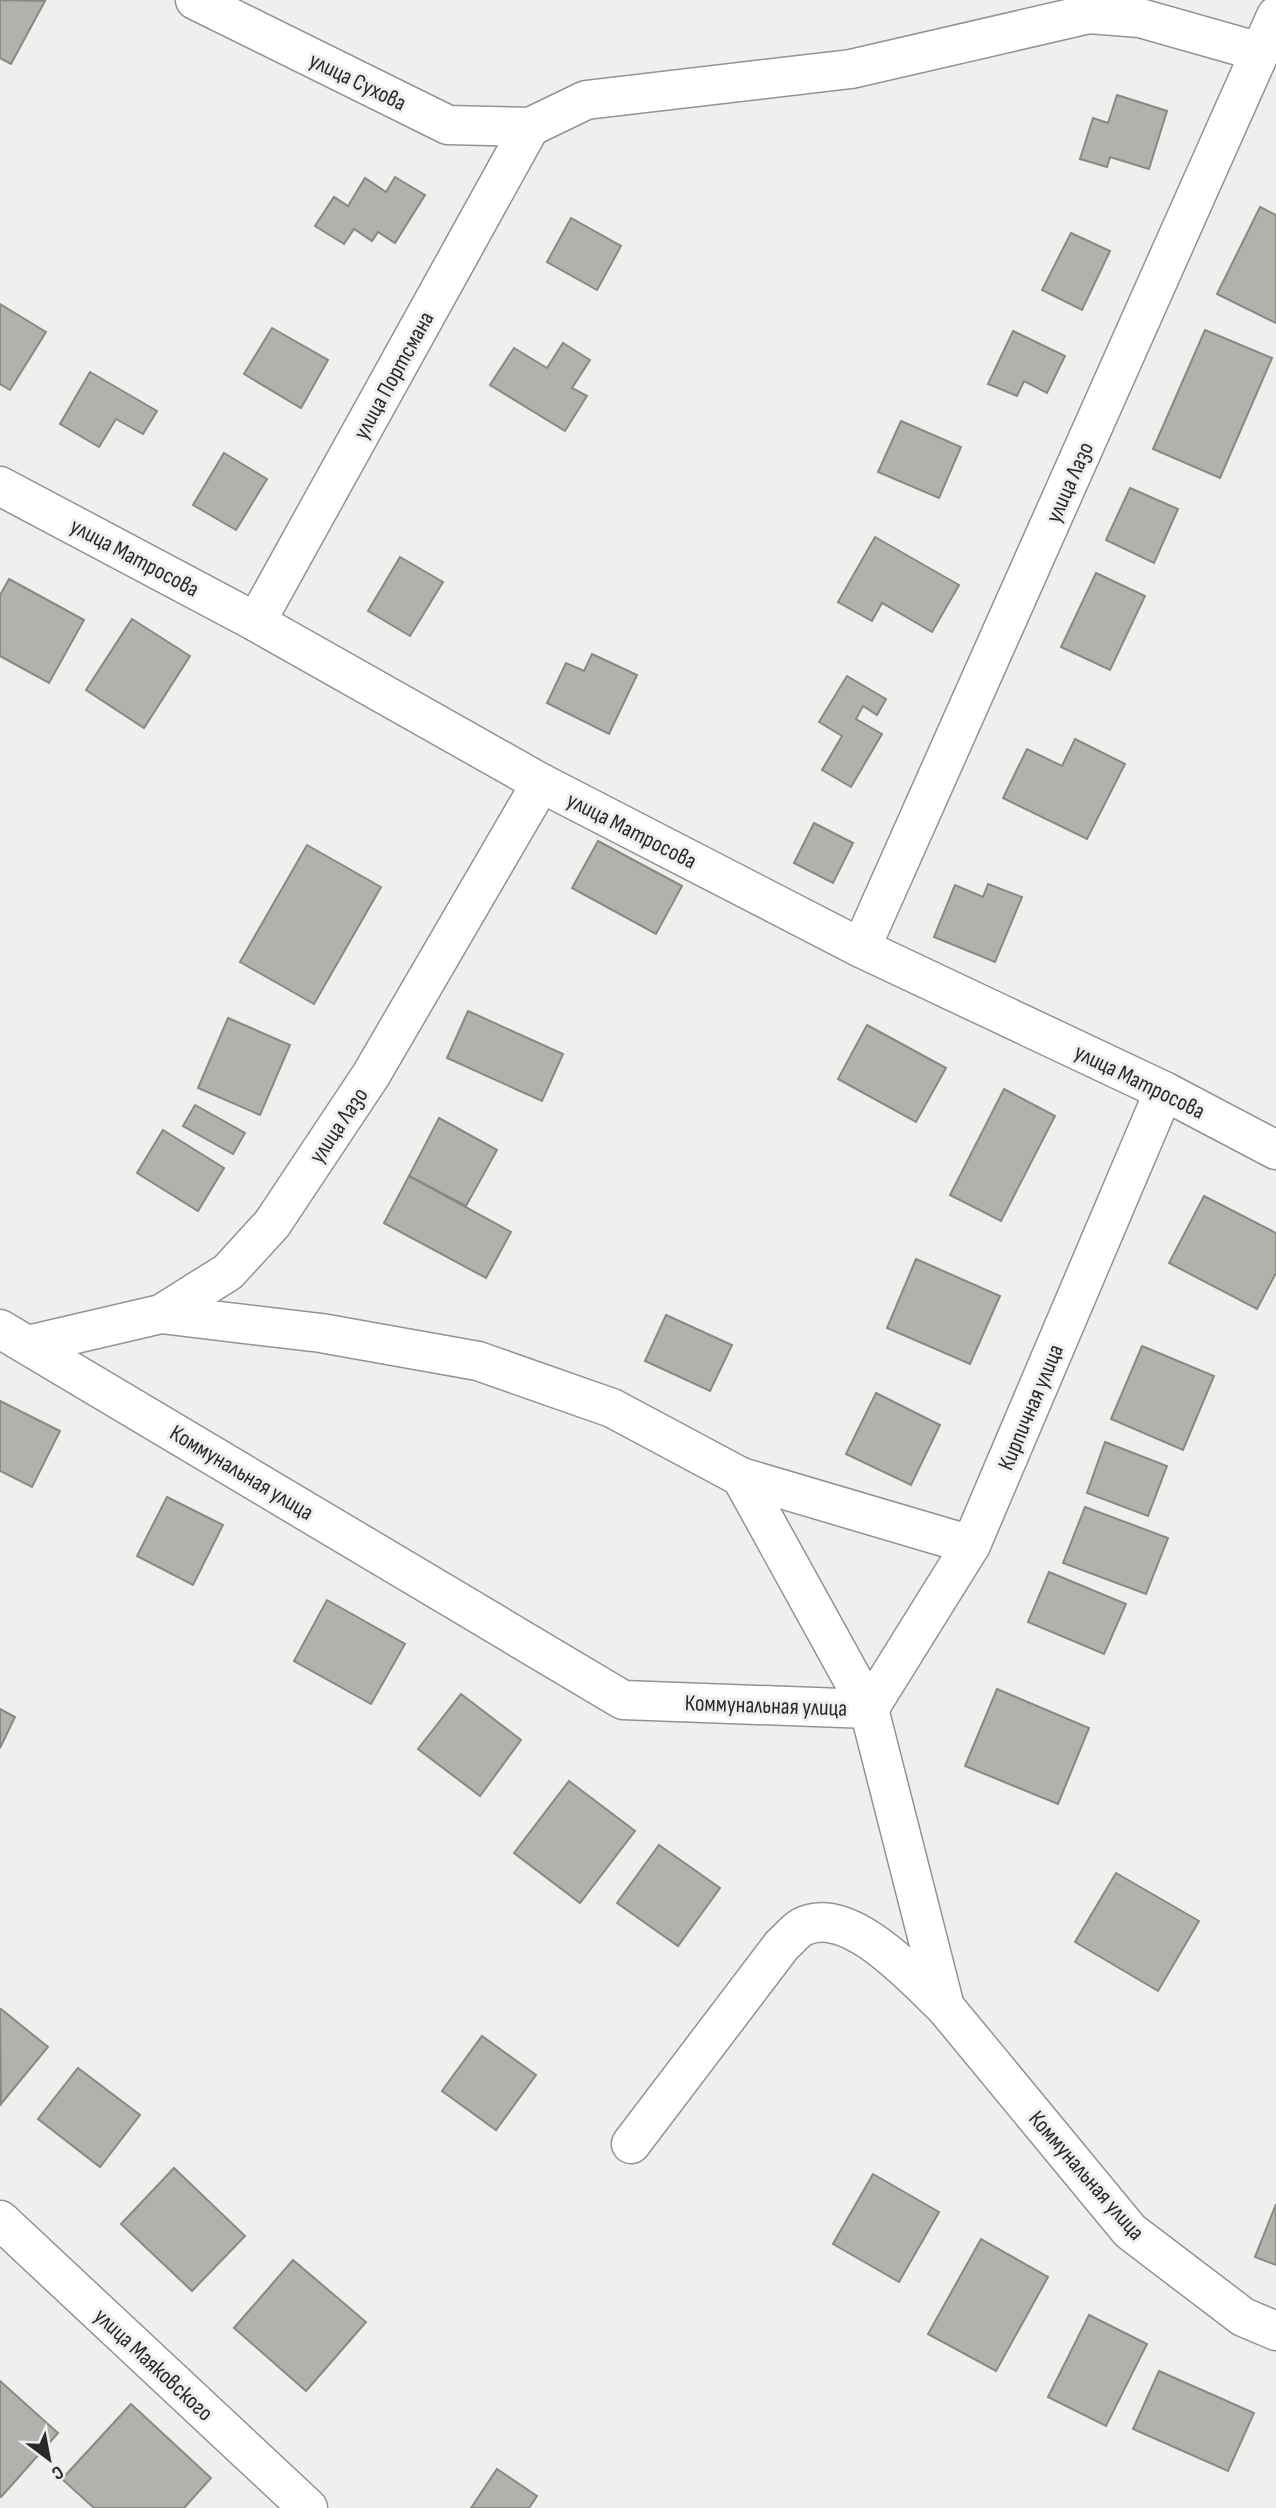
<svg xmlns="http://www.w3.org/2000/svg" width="1276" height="2508" font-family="'Sofia Sans Condensed',sans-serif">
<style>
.building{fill:#b1b1ae;stroke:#888885;stroke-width:2}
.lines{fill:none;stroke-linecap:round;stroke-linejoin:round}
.minor-casing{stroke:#929491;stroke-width:41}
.minor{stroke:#fff;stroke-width:38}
.labels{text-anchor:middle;stroke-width:6;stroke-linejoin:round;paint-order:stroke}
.street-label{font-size:23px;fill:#282928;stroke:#edf0ed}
</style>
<rect width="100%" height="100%" fill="#edf0ed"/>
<!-- building -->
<g class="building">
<path d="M 0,0 L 45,1 L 11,64 L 0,58 Z"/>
<path d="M 1117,95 L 1167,111 L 1149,169 L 1110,157 L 1107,167 L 1080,159 L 1093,118 L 1108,123 Z"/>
<path d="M 395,177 L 425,195 L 395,243 L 378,232 L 372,241 L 354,229 L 344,244 L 315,226 L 334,197 L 348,206 L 365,178 L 386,192 Z"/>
<path d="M 1260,207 L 1276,215 L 1276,323 L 1217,294 Z"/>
<path d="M 571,218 L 621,246 L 597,290 L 547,262 Z"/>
<path d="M 1071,233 L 1110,251 L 1082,310 L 1042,290 Z"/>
<path d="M 0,304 L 46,332 L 10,390 L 0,384 Z"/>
<path d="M 272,328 L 328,360 L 301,408 L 244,374 Z"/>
<path d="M 1205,330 L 1272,358 L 1220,478 L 1153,449 Z"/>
<path d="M 1013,331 L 1065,356 L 1047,393 L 1024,381 L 1017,396 L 988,384 Z"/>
<path d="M 563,343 L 590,360 L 572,388 L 587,396 L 565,431 L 490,385 L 514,348 L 547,368 Z"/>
<path d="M 90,372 L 157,411 L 143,434 L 116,419 L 99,447 L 60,424 Z"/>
<path d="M 901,421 L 961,447 L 939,498 L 878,472 Z"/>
<path d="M 224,453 L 267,479 L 236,530 L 193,505 Z"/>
<path d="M 1130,488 L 1178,509 L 1154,563 L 1106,540 Z"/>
<path d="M 875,537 L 959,585 L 932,632 L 882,603 L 872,621 L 838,602 Z"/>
<path d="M 400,557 L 443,582 L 410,636 L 368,611 Z"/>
<path d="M 1096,573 L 1145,596 L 1110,670 L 1061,647 Z"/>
<path d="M 9,579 L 84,620 L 49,683 L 0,656 L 0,595 Z"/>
<path d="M 132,619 L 190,656 L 144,728 L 86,690 Z"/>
<path d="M 592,654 L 637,675 L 609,734 L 547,703 L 566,663 L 584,671 Z"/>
<path d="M 847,676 L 886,699 L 877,715 L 863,706 L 856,719 L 882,734 L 851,787 L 822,770 L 842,736 L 819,722 Z"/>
<path d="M 1075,739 L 1125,764 L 1087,839 L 1003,798 L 1027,749 L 1062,766 Z"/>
<path d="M 814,823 L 853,843 L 833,883 L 794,863 Z"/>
<path d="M 598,841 L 682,886 L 656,934 L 572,888 Z"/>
<path d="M 307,845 L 381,887 L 314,1004 L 240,962 Z"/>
<path d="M 988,884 L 1022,897 L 995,962 L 934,937 L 955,885 L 983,897 Z"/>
<path d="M 468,1011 L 563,1054 L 542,1101 L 447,1058 Z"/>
<path d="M 228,1018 L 290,1045 L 260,1115 L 198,1088 Z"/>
<path d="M 867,1025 L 946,1068 L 916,1122 L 838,1079 Z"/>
<path d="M 1004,1089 L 1055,1116 L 1001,1221 L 950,1195 Z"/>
<path d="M 195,1105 L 245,1133 L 233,1154 L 183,1126 Z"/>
<path d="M 439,1118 L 497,1150 L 466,1206 L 409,1176 Z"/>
<path d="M 163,1130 L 224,1168 L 198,1211 L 137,1173 Z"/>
<path d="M 409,1176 L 511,1232 L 486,1278 L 384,1223 Z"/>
<path d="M 1204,1196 L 1276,1233 L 1276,1273 L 1257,1309 L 1169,1263 Z"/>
<path d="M 916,1259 L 1000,1296 L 970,1364 L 887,1328 Z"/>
<path d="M 666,1315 L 732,1345 L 710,1391 L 645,1361 Z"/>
<path d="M 1142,1346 L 1214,1376 L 1183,1450 L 1111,1419 Z"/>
<path d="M 876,1393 L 940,1425 L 911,1485 L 846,1454 Z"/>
<path d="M 0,1401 L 60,1431 L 32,1487 L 0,1471 Z"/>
<path d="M 1105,1442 L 1167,1466 L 1148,1516 L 1087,1493 Z"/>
<path d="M 167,1497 L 223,1525 L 193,1585 L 137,1556 Z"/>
<path d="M 1085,1507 L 1168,1538 L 1146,1594 L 1063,1563 Z"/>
<path d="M 1049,1572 L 1126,1604 L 1104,1654 L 1028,1622 Z"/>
<path d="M 327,1600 L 405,1644 L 371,1704 L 294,1661 Z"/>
<path d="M 997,1689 L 1089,1728 L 1058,1804 L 965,1766 Z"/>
<path d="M 461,1694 L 521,1740 L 480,1796 L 418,1749 Z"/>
<path d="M 0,1709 L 15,1717 L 0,1748 Z"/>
<path d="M 569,1781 L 635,1831 L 580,1903 L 514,1853 Z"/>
<path d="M 659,1845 L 720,1888 L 678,1946 L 617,1903 Z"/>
<path d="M 1116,1873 L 1199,1921 L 1158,1991 L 1075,1942 Z"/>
<path d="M 1,2009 L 48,2047 L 1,2104 L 0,2011 Z"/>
<path d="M 482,2036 L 536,2075 L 496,2130 L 442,2091 Z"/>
<path d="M 78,2068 L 140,2115 L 100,2167 L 38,2119 Z"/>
<path d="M 174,2168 L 245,2236 L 192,2291 L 121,2224 Z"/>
<path d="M 873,2174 L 939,2212 L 899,2282 L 833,2244 Z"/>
<path d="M 1276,2204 L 1276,2265 L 1255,2257 Z"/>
<path d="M 981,2239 L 1048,2277 L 996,2371 L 928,2334 Z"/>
<path d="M 293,2260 L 366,2322 L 306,2391 L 234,2328 Z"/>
<path d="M 1089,2315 L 1147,2344 L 1106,2426 L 1048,2397 Z"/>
<path d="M 1159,2371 L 1254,2413 L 1228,2471 L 1133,2429 Z"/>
<path d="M 0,2381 L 58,2433 L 1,2497 L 0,2496 Z"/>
<path d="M 131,2404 L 211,2478 L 184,2508 L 94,2508 L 62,2479 Z"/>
<path d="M 497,2469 L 537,2496 L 529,2508 L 471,2508 Z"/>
</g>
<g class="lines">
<!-- minor casing -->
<g class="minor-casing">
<g id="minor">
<path d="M 195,0 L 448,125 L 530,127 L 586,100 L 851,69 L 1089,14 L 1140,18 L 1260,52"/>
<path d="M 0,486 L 256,622 L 541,783 L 861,948 L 1164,1091 L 1276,1150"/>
<path d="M 256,622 L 530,127"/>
<path d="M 861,948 L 1276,16"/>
<path d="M 161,1314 L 321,1333 L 478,1361 L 612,1408 L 741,1477 L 869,1709 L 971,1545 L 1164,1091"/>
<path d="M 0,1329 L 623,1700 L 869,1709 L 945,2007 L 1130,2231 L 1243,2317 L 1276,2331"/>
<path d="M 28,1345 L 161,1314 L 228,1272 L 272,1224 L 371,1075 L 541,783"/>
<path d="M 741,1477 L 971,1545"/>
<path d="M 631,2144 L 782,1945 C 788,1940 795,1931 802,1927 C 849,1903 915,1979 945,2007"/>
<path d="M 0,2220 L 308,2508"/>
</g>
</g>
<!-- minor -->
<use href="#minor" class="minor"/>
</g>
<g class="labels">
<!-- street labels -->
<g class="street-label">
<text transform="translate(358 81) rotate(26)" y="8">улица Сухова</text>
<text transform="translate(393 375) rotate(-61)" y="8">улица Портсмана</text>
<text transform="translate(1069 482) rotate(-66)" y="8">улица Лазо</text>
<text transform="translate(135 557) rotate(28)" y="8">улица Матросова</text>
<text transform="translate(632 830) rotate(27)" y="8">улица Матросова</text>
<text transform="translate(1140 1081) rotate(26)" y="8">улица Матросова</text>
<text transform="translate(338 1125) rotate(-56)" y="8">улица Лазо</text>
<text transform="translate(1030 1407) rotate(-67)" y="8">Кирпичная улица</text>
<text transform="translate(242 1472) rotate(31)" y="8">Коммунальная улица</text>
<text transform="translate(766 1705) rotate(2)" y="8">Коммунальная улица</text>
<text transform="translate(1087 2175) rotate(49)" y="8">Коммунальная улица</text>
<text transform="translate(154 2364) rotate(43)" y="8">улица Маяковского</text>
</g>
</g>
<!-- north arrow -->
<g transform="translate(49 2459) rotate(148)" stroke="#edf0ed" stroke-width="5" paint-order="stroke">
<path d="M0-5L12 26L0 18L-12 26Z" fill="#282928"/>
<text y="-10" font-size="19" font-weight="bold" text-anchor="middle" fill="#282928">С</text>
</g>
</svg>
